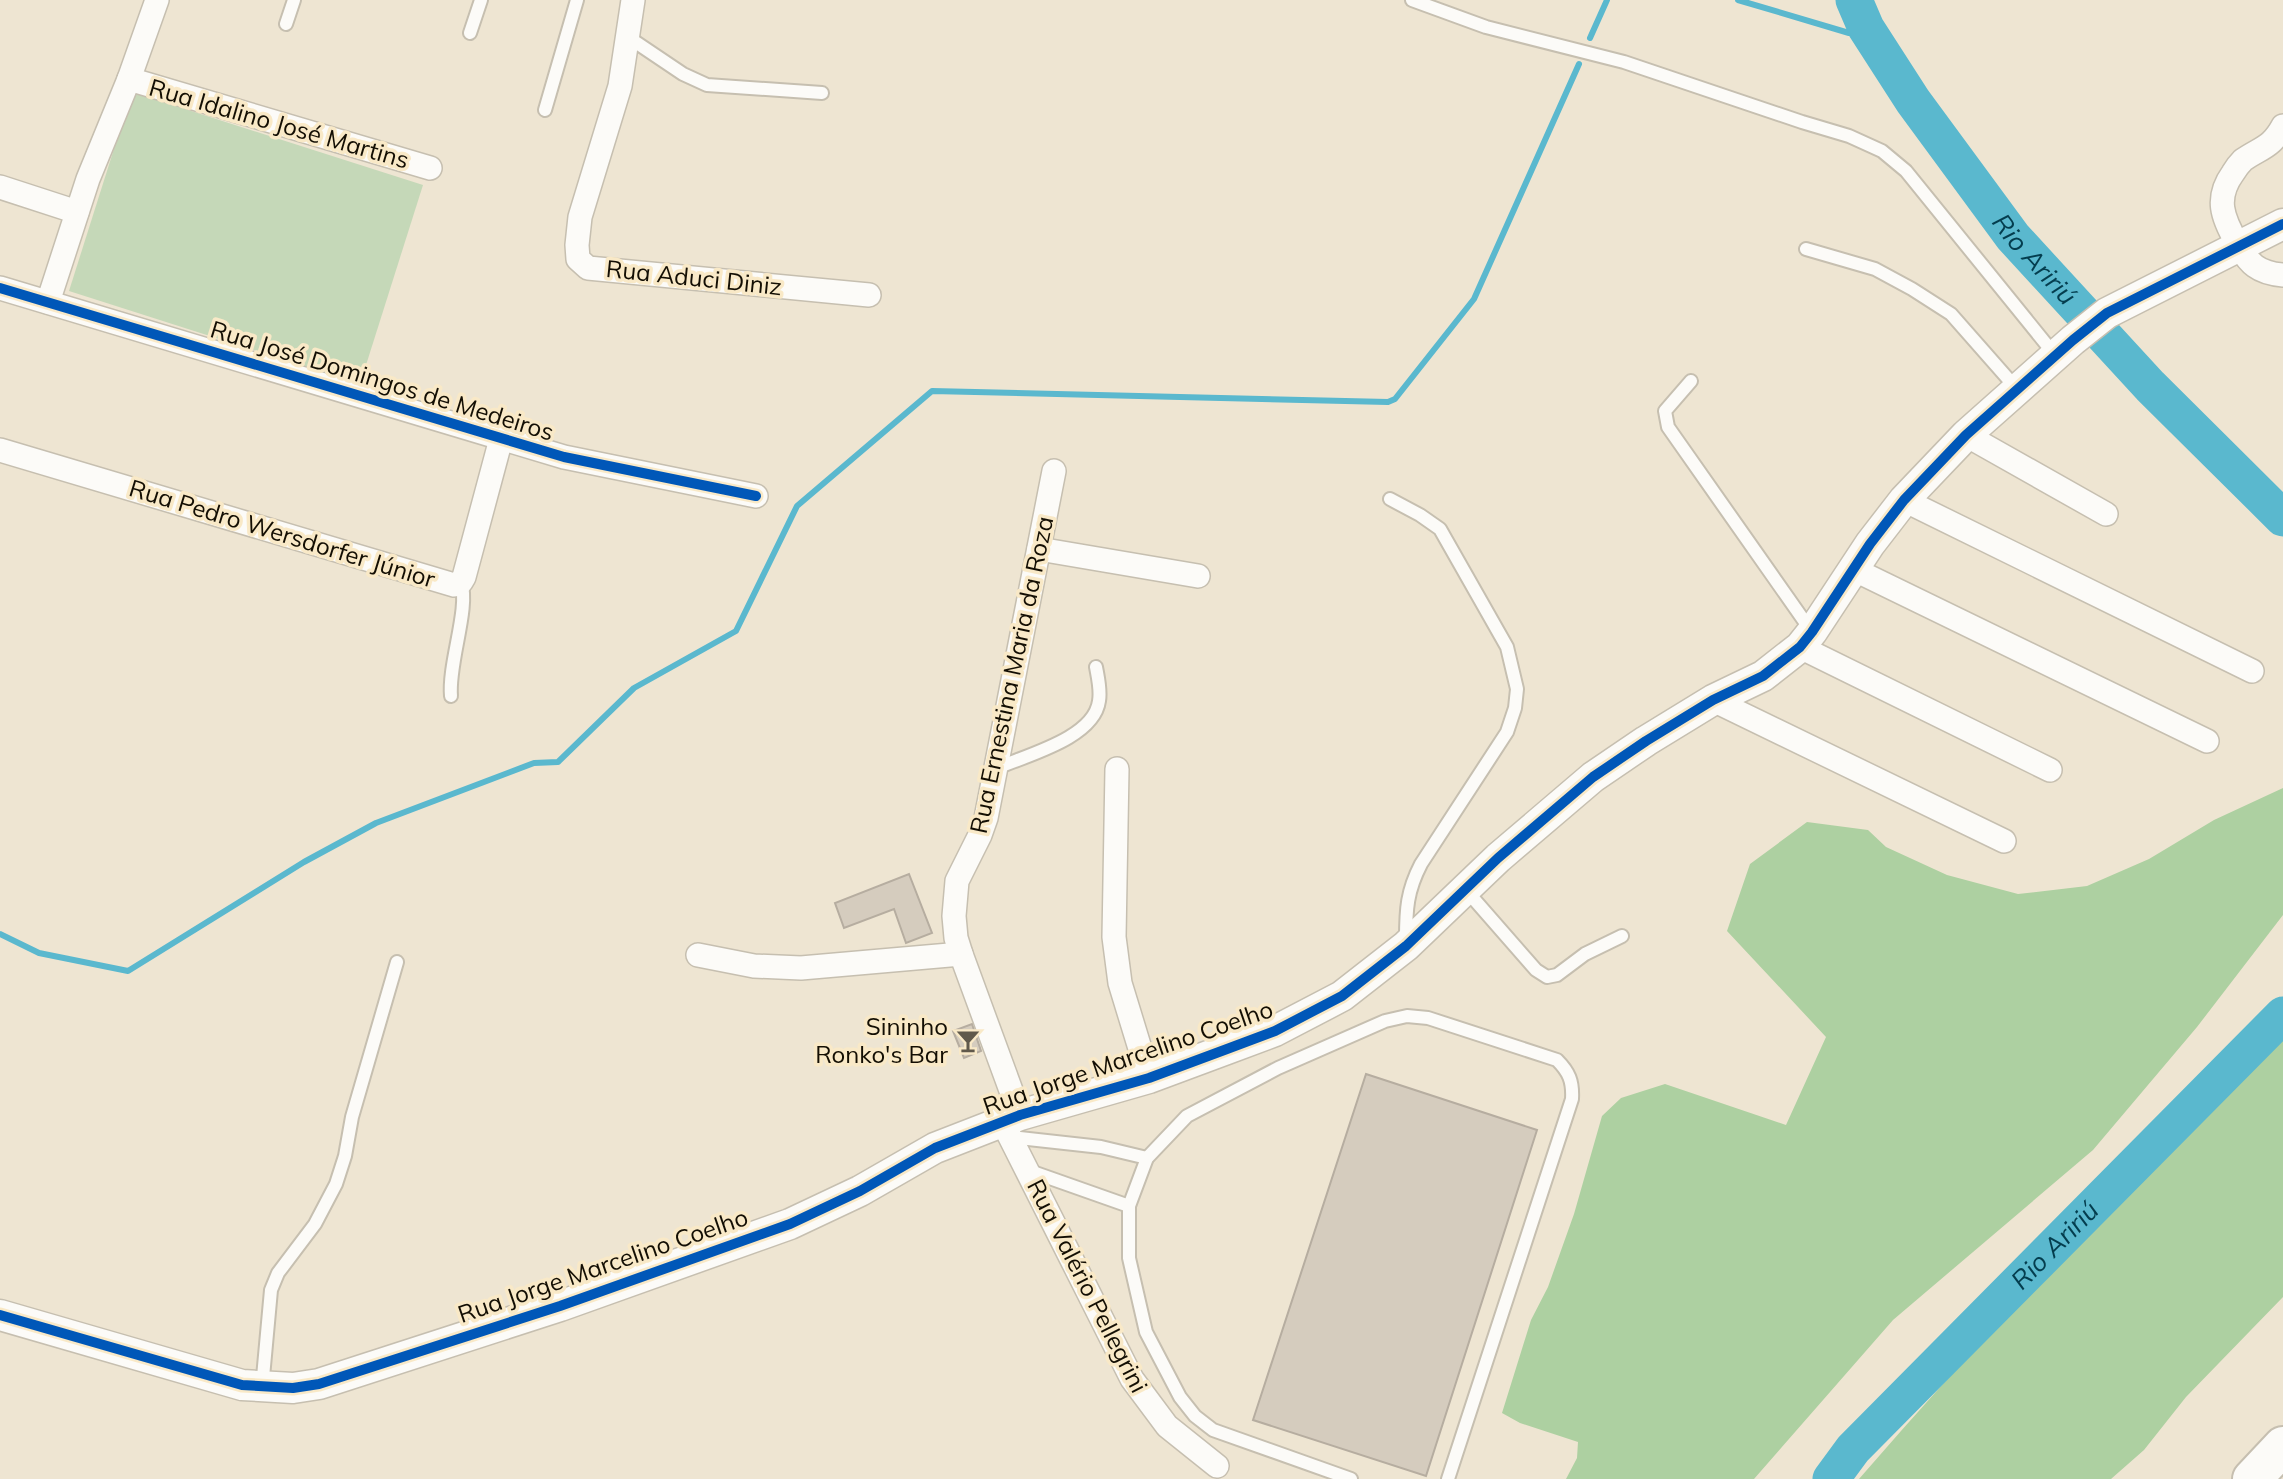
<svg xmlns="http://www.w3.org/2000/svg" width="2283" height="1479" font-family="Mulish,sans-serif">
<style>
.green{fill:#c5d8b8}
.forest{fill:#add0a1}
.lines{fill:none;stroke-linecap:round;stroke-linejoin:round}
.stream{stroke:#5ab8ce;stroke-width:6}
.river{stroke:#5ab8ce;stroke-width:37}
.building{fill:#d5ccbe;stroke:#b6ada0;stroke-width:2}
.service-casing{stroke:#c6bfb0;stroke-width:16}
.minor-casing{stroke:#c6bfb0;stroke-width:26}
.tertiary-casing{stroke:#c6bfb0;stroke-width:33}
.motorway-casing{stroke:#c6bfb0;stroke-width:42}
.service{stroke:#fcfbf8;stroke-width:12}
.minor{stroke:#fcfbf8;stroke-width:23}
.tertiary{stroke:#fcfbf8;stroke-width:30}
.motorway{stroke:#fcfbf8;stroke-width:38}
.cycleway-casing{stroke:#f9e9c7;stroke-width:15}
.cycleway{stroke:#0057b8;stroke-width:10}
.labels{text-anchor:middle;stroke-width:7;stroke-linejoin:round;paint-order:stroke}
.street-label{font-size:24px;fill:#130e03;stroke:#f9e9c7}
.poi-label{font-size:24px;fill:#130e03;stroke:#f9e9c7;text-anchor:end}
.water-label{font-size:26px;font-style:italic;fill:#043d4e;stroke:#f9e9c7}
</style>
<rect width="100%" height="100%" fill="#eee5d2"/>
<!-- green -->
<path class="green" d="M 132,92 L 423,185 L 360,384 L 69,291 Z"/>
<!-- forest -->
<g class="forest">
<path d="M 2283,788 L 2283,915 L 2197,1027 L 2093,1150 L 1893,1320 L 1754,1479 L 1566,1479 L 1577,1458 L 1578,1442 L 1520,1423 L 1502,1413 L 1531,1320 L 1548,1287 L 1574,1214 L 1602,1116 L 1621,1098 L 1665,1084 L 1786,1125 L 1826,1037 L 1727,931 L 1750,864 L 1807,822 L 1868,830 L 1886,847 L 1947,875 L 2018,894 L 2087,886 L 2149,859 L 2214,820 Z"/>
<path d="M 2283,1023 L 2283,1297 L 2186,1397 L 2144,1450 L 2111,1479 L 1859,1479 C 1995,1322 2139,1173 2283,1023 Z"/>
</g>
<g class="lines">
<!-- stream -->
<g class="stream">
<path d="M 1738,0 L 1849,33 L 1860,33 L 1866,28"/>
<path d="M 1590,38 L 1607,0"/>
<path d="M 0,934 L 39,953 L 128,971 L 304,862 L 376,823 L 534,763 L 558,762 L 634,688 L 736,631 L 797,506 L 932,391 L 1388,402 L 1395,399 L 1474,299 L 1579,64"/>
</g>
<!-- river -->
<g class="river">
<path id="s1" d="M 1854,0 L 1866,28 L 1913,101 L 2013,237 L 2150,386 L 2283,518"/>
<path id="s2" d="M 1831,1479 L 1853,1449 L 2283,1015"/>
</g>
</g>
<!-- building -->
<g class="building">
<path d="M 909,874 L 932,933 L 906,943 L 894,909 L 844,928 L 835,903 Z"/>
<path d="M 972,1024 L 981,1051 L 964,1058 L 953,1031 Z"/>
<path d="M 1366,1074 L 1537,1130 L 1426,1476 L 1253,1420 Z"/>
</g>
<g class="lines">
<!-- service casing -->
<g class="service-casing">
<g id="service">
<path d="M 1412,0 L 1486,27 L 1624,62 L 1802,122 L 1849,136 L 1882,151 L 1906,171 L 2055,355"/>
<path d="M 286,24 L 294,0"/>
<path d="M 470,33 L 481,0"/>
<path d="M 628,37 L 683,74 L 707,85 L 822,93"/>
<path d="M 545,110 L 577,0"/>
<path d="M 1806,249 L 1875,269 L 1912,289 L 1951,314 L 2017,389"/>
<path d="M 1691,381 L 1665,411 L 1668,427 L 1812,632"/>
<path d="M 1390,499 L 1420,515 L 1440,529 L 1507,647 L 1517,689 L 1515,708 L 1507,732 L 1421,864 C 1407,891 1406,909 1406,939"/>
<path d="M 451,696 C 448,663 470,608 461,582"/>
<path d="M 997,768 C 1027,755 1094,738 1099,701 C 1101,690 1098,678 1096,667"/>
<path d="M 1466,890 L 1536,970 L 1547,977 L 1557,975 L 1585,954 L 1622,936"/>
<path d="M 1010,1137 L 1101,1147 L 1147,1158"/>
<path d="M 1027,1170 L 1129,1206"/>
<path d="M 262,1388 L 271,1290 L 278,1273 L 315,1224 L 336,1184 L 345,1156 L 352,1117 L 397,962"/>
<path d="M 1351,1479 L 1213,1430 L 1195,1416 L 1180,1397 L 1146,1332 L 1129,1258 L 1129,1206 L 1147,1158 L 1187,1116 L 1278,1068 L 1385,1021 L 1407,1016 L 1428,1018 L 1557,1060 C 1569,1072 1573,1081 1572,1099 L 1448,1479"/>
</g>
</g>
<!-- minor casing -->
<g class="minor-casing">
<g id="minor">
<path d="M 633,0 L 620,86 L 580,217 L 577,245 L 578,259 L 588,268 L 869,295"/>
<path d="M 129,79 L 430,168"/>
<path d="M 2283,126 C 2271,148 2262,147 2243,160 C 2239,164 2236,168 2233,173 C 2215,198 2222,217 2237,243 C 2249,264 2258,273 2283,275"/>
<path d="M 0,187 L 77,212"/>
<path d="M 0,288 L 564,457 L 756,496"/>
<path d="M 48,302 L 88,179 L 129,79 L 157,0"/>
<path d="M 1966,435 L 2106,514"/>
<path d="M 0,450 L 454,585 L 461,582 L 464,577 L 501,439"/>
<path d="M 1904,500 L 2252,671"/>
<path d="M 1039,549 L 1198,576"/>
<path d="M 1853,569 L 2207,741"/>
<path d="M 1800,647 L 2050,770"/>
<path d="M 1713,700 L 2004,841"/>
<path d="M 1117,769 L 1114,937 L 1120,983 L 1149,1078"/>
<path d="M 698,955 L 754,966 L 801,968 L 961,954"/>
<path d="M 1020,1115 L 961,954 L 956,938 L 954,916 L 957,881 L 980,835 L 986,818 L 1054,471"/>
<path d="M 1003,1123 L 1132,1379 L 1167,1426 L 1217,1466"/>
</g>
</g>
<!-- tertiary casing -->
<g class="tertiary-casing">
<path id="tertiary" d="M 0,1315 L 242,1385 L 293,1388 L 319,1384 L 560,1306 L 790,1224 L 860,1191 L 935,1148 L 1020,1115 L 1149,1078 L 1227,1049 L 1275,1031 L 1342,996 L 1406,946 L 1498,858 L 1593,777 L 1646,741 L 1713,700 L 1763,676 L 1800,647 L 1812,632 L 1870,544 L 1904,500 L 1966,435 L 2073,340 L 2107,313 L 2283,224"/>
</g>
<!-- motorway casing -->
<g class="motorway-casing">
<path id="motorway" d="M 2252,1479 L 2283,1446"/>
</g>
<!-- service -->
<use href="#service" class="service"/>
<!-- minor -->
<use href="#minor" class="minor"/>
<!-- tertiary -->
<use href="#tertiary" class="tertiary"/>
<!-- motorway -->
<use href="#motorway" class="motorway"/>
<!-- cycleway casing -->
<g class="cycleway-casing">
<g id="cycleway">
<path d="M 0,288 L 564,457 L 756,496"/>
<path d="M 0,1315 L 242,1385 L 293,1388 L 319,1384 L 560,1306 L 790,1224 L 860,1191 L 935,1148 L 1020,1115 L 1149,1078 L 1227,1049 L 1275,1031 L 1342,996 L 1406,946 L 1498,858 L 1593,777 L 1646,741 L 1713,700 L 1763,676 L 1800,647 L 1812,632 L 1870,544 L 1904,500 L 1966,435 L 2073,340 L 2107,313 L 2283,224"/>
</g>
</g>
<!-- cycleway -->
<use href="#cycleway" class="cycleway"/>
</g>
<!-- icons -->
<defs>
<g id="bar-bare" transform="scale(1.89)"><path d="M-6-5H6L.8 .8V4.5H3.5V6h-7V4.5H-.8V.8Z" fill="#60594b" stroke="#f9e9c7" stroke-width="2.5" paint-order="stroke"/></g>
</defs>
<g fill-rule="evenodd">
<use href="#bar-bare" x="968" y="1041"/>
</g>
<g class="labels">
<!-- street labels -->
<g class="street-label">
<text transform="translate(279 124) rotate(16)" y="8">Rua Idalino José Martins</text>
<text transform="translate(694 278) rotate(6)" y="8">Rua Aduci Diniz</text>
<text transform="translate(382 381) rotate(17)" y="8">Rua José Domingos de Medeiros</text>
<text transform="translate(282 534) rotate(17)" y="8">Rua Pedro Wersdorfer Júnior</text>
<text transform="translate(1012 675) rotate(-78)" y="8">Rua Ernestina Maria da Roza</text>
<text transform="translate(1128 1058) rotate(-19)" y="8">Rua Jorge Marcelino Coelho</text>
<text transform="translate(603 1266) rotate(-19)" y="8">Rua Jorge Marcelino Coelho</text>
<text transform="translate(1087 1286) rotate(63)" y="8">Rua Valério Pellegrini</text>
</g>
<!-- poi labels -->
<g class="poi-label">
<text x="948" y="1035">Sininho<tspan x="948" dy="28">Ronko's Bar</tspan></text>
</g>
<!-- water labels -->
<g class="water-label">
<text dy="9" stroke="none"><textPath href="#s1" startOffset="317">Rio Aririú</textPath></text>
<text dy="9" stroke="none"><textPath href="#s2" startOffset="324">Rio Aririú</textPath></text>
</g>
</g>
</svg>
